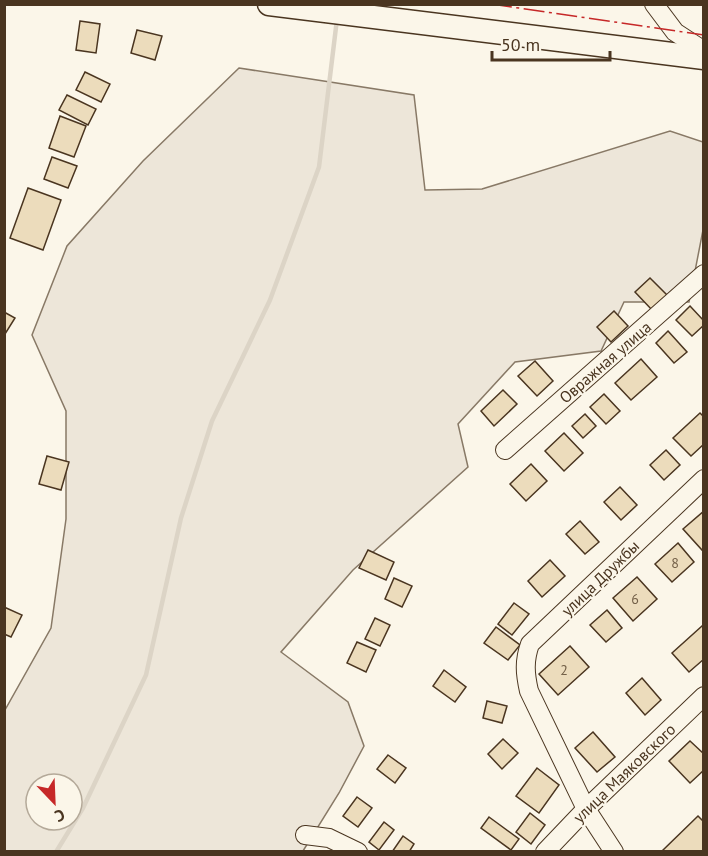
<svg xmlns="http://www.w3.org/2000/svg" width="708" height="856" font-family="'PT Sans',sans-serif">
<style>
.green{fill:#ede6d9;stroke:#887966;stroke-width:1.5;fill-rule:evenodd}
.lines{fill:none;stroke-linecap:round;stroke-linejoin:round}
.stream{stroke:#dcd4c6;stroke-width:4.5}
.building{fill:#ecdcbc;stroke:#4a3520;stroke-width:1.5}
.minor-casing{stroke:#4a3520;stroke-width:20}
.major-casing{stroke:#4a3520;stroke-width:25}
.minor{stroke:#fbf6e9;stroke-width:18}
.major{stroke:#fbf6e9;stroke-width:22}
.power{stroke:#c62828;stroke-width:1.5;stroke-dasharray:21 4.5 3 4.5;stroke-linecap:butt}
.labels{text-anchor:middle;stroke-width:4.5;stroke-linejoin:round;paint-order:stroke}
.number-label{font-size:14px;fill:#725f47}
.street-label{font-size:16px;fill:#4a3520;stroke:#fbf6e9}
</style>
<rect width="100%" height="100%" fill="#fbf6e9"/>
<!-- green -->
<path class="green" d="M 239,68 L 414,95 L 425,190 L 482,189 L 670,131 L 703,142 L 703,230 L 689,302 L 624,302 L 601,351 L 515,362 L 458,424 L 468,467 L 353,570 L 281,652 L 348,702 L 364,746 L 339,793 L 303,851 L 5,852 L 5,710 L 51,628 L 66,519 L 66,411 L 32,335 L 67,246 L 143,161 ZM 36,784 L 72,784 L 72,820 L 36,820 Z"/>
<g class="lines">
<!-- stream -->
<path class="stream" d="M 56,852 L 83,808 L 146,675 L 181,518 L 212,421 L 270,300 L 319,167 L 337,19"/>
</g>
<!-- building -->
<g class="building">
<path d="M 80,21 L 100,24 L 96,53 L 76,50 Z"/>
<path d="M 137,30 L 162,36 L 155,60 L 131,53 Z"/>
<path d="M 85,72 L 110,84 L 101,102 L 76,90 Z"/>
<path d="M 67,95 L 96,109 L 88,125 L 59,110 Z"/>
<path d="M 60,116 L 86,126 L 74,157 L 49,148 Z"/>
<path d="M 52,157 L 77,166 L 68,188 L 44,179 Z"/>
<path d="M 28,188 L 61,200 L 43,250 L 10,238 Z"/>
<path d="M 650,278 L 667,295 L 652,310 L 635,292 Z"/>
<path d="M 690,306 L 704,321 L 704,325 L 692,336 L 676,320 Z"/>
<path d="M 614,311 L 628,326 L 611,342 L 597,327 Z"/>
<path d="M 4,312 L 15,318 L 5,334 L 4,334 Z"/>
<path d="M 668,331 L 687,352 L 674,363 L 656,343 Z"/>
<path d="M 641,359 L 657,377 L 631,400 L 615,383 Z"/>
<path d="M 535,361 L 553,381 L 537,396 L 518,376 Z"/>
<path d="M 503,390 L 517,404 L 494,426 L 481,411 Z"/>
<path d="M 604,394 L 620,411 L 606,424 L 590,407 Z"/>
<path d="M 700,413 L 704,417 L 704,444 L 691,456 L 673,438 Z"/>
<path d="M 585,414 L 596,426 L 583,438 L 572,426 Z"/>
<path d="M 564,433 L 583,453 L 564,471 L 545,451 Z"/>
<path d="M 666,450 L 680,465 L 664,480 L 650,465 Z"/>
<path d="M 47,456 L 69,462 L 61,490 L 39,484 Z"/>
<path d="M 531,464 L 547,481 L 526,501 L 510,484 Z"/>
<path d="M 620,487 L 637,505 L 621,520 L 604,502 Z"/>
<path d="M 704,511 L 704,549 L 702,550 L 683,529 Z"/>
<path d="M 580,521 L 599,542 L 585,554 L 566,534 Z"/>
<path d="M 678,543 L 694,562 L 672,582 L 655,564 Z"/>
<path d="M 368,550 L 394,562 L 386,580 L 359,568 Z"/>
<path d="M 550,560 L 565,576 L 542,597 L 528,581 Z"/>
<path d="M 637,577 L 657,599 L 633,621 L 613,598 Z"/>
<path d="M 394,578 L 412,586 L 402,607 L 385,599 Z"/>
<path d="M 514,603 L 529,614 L 512,635 L 498,624 Z"/>
<path d="M 4,607 L 22,615 L 11,637 L 4,634 Z"/>
<path d="M 607,610 L 622,628 L 606,642 L 590,625 Z"/>
<path d="M 375,618 L 390,625 L 380,646 L 365,639 Z"/>
<path d="M 702,626 L 704,628 L 704,659 L 689,672 L 672,653 Z"/>
<path d="M 496,627 L 520,645 L 508,660 L 484,643 Z"/>
<path d="M 357,642 L 376,650 L 366,672 L 347,663 Z"/>
<path d="M 570,646 L 589,667 L 558,695 L 539,674 Z"/>
<path d="M 444,670 L 466,687 L 455,702 L 433,686 Z"/>
<path d="M 642,678 L 661,700 L 645,715 L 626,693 Z"/>
<path d="M 487,701 L 507,706 L 502,723 L 483,718 Z"/>
<path d="M 593,732 L 615,757 L 597,772 L 575,748 Z"/>
<path d="M 503,739 L 518,753 L 502,769 L 488,754 Z"/>
<path d="M 690,741 L 704,754 L 704,770 L 690,783 L 669,761 Z"/>
<path d="M 388,755 L 406,768 L 395,783 L 377,769 Z"/>
<path d="M 537,768 L 559,785 L 539,813 L 516,796 Z"/>
<path d="M 357,797 L 372,808 L 358,827 L 343,816 Z"/>
<path d="M 530,813 L 545,825 L 531,844 L 516,832 Z"/>
<path d="M 698,816 L 704,822 L 704,849 L 701,852 L 661,852 Z"/>
<path d="M 489,817 L 519,839 L 511,850 L 481,828 Z"/>
<path d="M 384,822 L 394,830 L 379,850 L 369,842 Z"/>
<path d="M 403,836 L 414,844 L 409,852 L 392,852 Z"/>
</g>
<g class="lines">
<!-- minor casing -->
<g class="minor-casing">
<g id="minor">
<path d="M 654,4 L 675,32 L 704,51"/>
<path d="M 505,450 L 704,274"/>
<path d="M 305,835 L 329,838 L 358,852"/>
<path d="M 545,852 L 586,809 L 704,696"/>
<path d="M 614,852 L 586,809 L 529,691 C 525,673 524,661 530,644 L 704,479"/>
</g>
</g>
<!-- major casing -->
<g class="major-casing">
<path id="major" d="M 269,4 L 704,58"/>
</g>
<!-- minor -->
<use href="#minor" class="minor"/>
<!-- major -->
<use href="#major" class="major"/>
<!-- power -->
<path class="power" d="M 491,4 L 704,35"/>
</g>
<g class="labels">
<!-- number labels -->
<g class="number-label">
<text x="675" y="568">8</text>
<text x="635" y="604">6</text>
<text x="564" y="675">2</text>
</g>
<!-- street labels -->
<g class="street-label">
<text transform="translate(605 362) rotate(-41)" y="6">Овражная улица</text>
<text transform="translate(600 578) rotate(-44)" y="6">улица Дружбы</text>
<text transform="translate(624 773) rotate(-44)" y="6">улица Маяковского</text>
</g>
</g>
<!-- border -->
<rect width="708" height="856" fill="none" stroke="#4a3520" stroke-width="12"/>
<!-- north arrow -->
<g transform="translate(54 802) rotate(157)"><circle r="28" fill="#fbf6e9" stroke="#b4a999" stroke-width="1.5"/>
<path d="M0-4.5L10 22L0 15L-10 22Z" fill="#c62828"/>
<text y="-9" font-size="16" font-weight="bold" text-anchor="middle" fill="#4a3520">С</text>
</g>
<!-- scale -->
<path d="M492 51v9h118v-9" fill="none" stroke="#4a3520" stroke-width="3"/>
<text x="501" y="51" font-size="18" fill="#4a3520" stroke="#fbf6e9" stroke-width="4.5" paint-order="stroke">50 m</text>
</svg>
